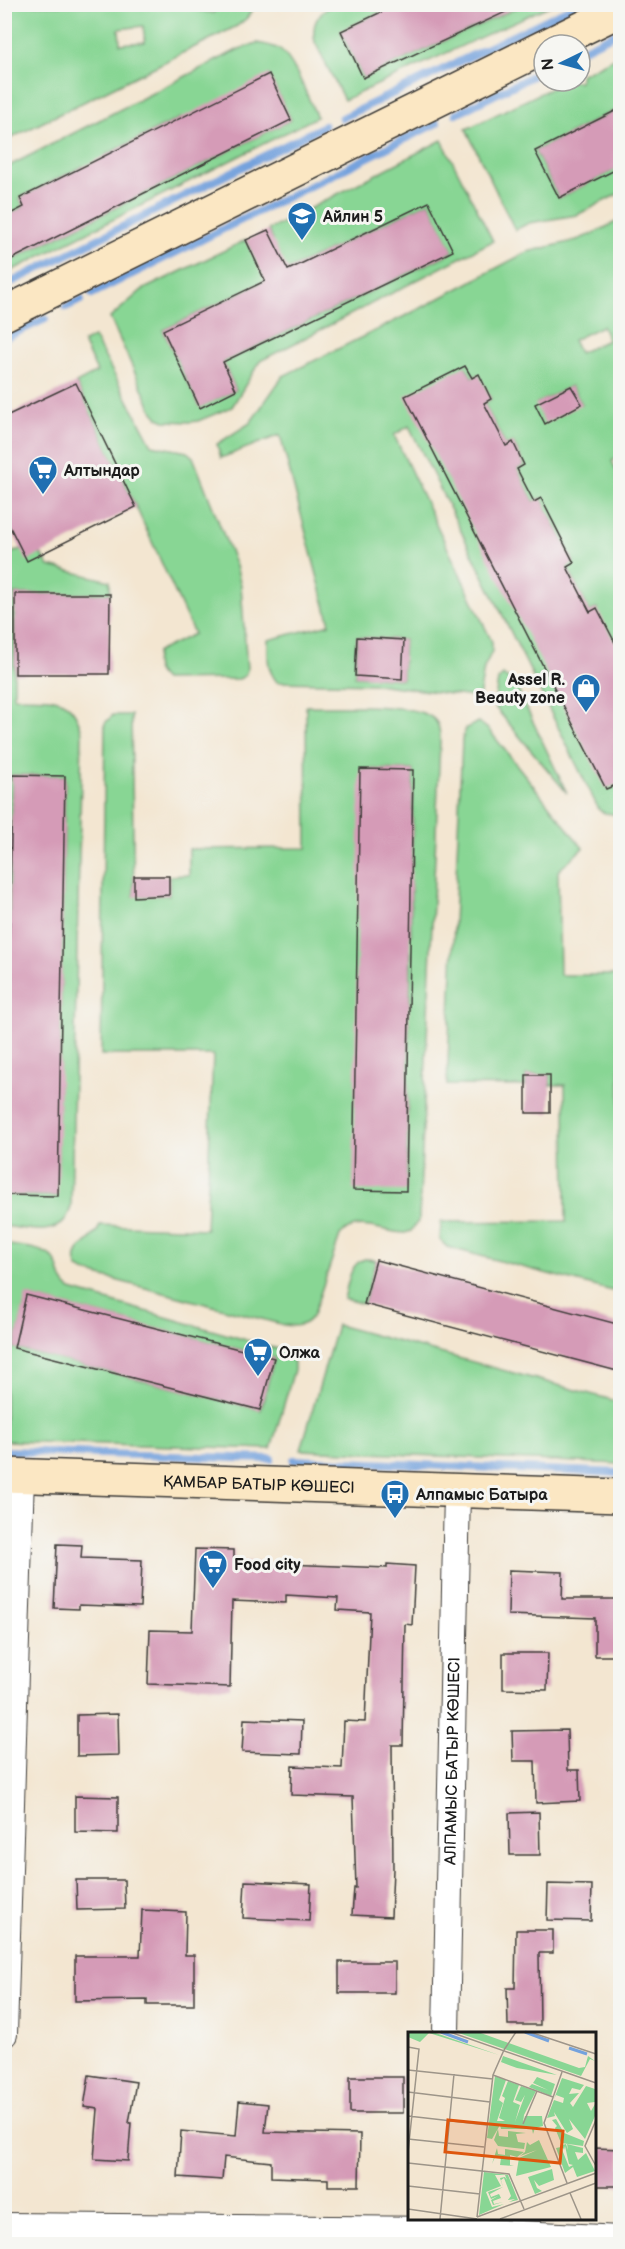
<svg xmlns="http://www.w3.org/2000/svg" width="625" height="2249" font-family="'Balsamiq Sans',sans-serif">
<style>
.green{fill:#88d694;stroke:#527958;stroke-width:1.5;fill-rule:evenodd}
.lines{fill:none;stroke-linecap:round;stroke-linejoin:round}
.stream{stroke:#74a2dd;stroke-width:8}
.building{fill:#d59bb7}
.street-casing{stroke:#3c3a37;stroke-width:28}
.secondary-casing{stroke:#3c3a37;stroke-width:36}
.street{stroke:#fff;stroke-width:26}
.secondary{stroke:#fbe7c3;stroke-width:33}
.labels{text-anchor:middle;stroke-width:6;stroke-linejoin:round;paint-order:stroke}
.poi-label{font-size:16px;font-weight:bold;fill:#1c1c1c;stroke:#f6f6f2;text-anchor:start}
.street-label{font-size:16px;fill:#1c1c1c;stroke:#f6f6f2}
.inset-river{fill:none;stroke:#74a2dd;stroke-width:3}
.inset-road{fill:none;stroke:#9d9589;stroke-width:1.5}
.view{fill:#de560d;fill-opacity:0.15;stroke:#de560d;stroke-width:3}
.inset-edge{fill:none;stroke:#1c1c1c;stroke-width:3}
</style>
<rect width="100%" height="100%" fill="#f6f6f2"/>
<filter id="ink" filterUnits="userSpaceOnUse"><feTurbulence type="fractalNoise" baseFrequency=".0167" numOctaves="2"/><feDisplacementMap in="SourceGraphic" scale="12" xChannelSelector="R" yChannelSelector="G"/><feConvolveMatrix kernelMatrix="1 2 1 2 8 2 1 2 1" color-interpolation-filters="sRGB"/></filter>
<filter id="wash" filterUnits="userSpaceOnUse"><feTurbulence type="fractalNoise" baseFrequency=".008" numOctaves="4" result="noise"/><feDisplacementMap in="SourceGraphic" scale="24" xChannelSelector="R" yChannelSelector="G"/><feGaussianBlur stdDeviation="1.35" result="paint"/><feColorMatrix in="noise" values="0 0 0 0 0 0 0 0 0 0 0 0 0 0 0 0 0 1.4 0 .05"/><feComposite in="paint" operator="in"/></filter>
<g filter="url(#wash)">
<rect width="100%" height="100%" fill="#f3e6d1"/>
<!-- green -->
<g class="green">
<path d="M 198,5 L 197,10 L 214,13 L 216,5 L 255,5 L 247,18 L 237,26 L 5,141 L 5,5 ZM 143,26 L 145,42 L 120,44 L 119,29 Z"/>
<path d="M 332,5 L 408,5 L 384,11 L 341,31 L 363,78 L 523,5 L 551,5 L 344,100 L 315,42 C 311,23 317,15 332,5 Z"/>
<path d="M 257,43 C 265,45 273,45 280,50 C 295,61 308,99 317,117 L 5,274 L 5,263 L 291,120 L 269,75 L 186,128 L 180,118 L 107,154 L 88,176 L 83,166 L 20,198 L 24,207 L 5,217 L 5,168 L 239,49 Z"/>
<path d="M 620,55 L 620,108 L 535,151 L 559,198 L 620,167 L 620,193 L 577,215 L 529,223 L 515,230 L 466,129 L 566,81 L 580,81 L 580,75 Z"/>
<path d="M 442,140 L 493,241 L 260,361 L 232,407 L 198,421 L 190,422 L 165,421 L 158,418 L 153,412 L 110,318 L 142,290 L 246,240 L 251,250 L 273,240 L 268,230 ZM 429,202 L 453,252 L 223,362 L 236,390 L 200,407 L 163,330 Z"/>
<path d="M 620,220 L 620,456 L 612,461 L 620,478 L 620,638 L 607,644 L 597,608 L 590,612 L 567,567 L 574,562 L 541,498 L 534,502 L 517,469 L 524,465 L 513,442 L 506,446 L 484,403 L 491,399 L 478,375 L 472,378 L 465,366 L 615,785 L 618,791 L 620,791 L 620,815 L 605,813 L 599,810 L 409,426 L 394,435 L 492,642 L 492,651 L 484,668 L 479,698 L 377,684 L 277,682 C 266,669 268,656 268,640 L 330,624 L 280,435 L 221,458 L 217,444 L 250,423 L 283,376 L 421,308 L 527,252 L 574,241 L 592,234 ZM 602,326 L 608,340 L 579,353 L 573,340 ZM 571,386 L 582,404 L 536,404 ZM 357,637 L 404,640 L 402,679 L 355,676 Z"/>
<path d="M 94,337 L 152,445 L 187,452 L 193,457 L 236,566 L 241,585 L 247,670 L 245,676 L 239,679 L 164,680 C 154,671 154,664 157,652 L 194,634 L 136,507 L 76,383 L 97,372 L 83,342 Z"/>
<path d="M 21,549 L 41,554 L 49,566 L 110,581 L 110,594 L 15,594 L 14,697 C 49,698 73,692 82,733 L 71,1206 C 64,1239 30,1230 5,1226 L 4,556 ZM 12,775 L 65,776 L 57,1196 L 5,1195 Z"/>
<path d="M 503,675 L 515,684 L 567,793 L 494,706 L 498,680 Z"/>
<path d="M 306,706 C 335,707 408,702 431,717 C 440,722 440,733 440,742 L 419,1220 L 411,1231 L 405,1233 C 384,1233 356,1216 340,1236 L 313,1315 C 306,1326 297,1327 284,1325 L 89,1273 L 78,1268 C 67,1247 96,1242 100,1225 L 206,1229 L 213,1055 L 101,1055 L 105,723 L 113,715 L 131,715 L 134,896 L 169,895 L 169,876 L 189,875 L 189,849 L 307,848 ZM 361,769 L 413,770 L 412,866 L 407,866 L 411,883 L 411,935 L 406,935 L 405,952 L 411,952 L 410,1006 L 404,1006 L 404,1021 L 409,1022 L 406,1191 Z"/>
<path d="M 479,722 L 489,730 L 583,848 L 558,871 L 560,975 L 620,975 L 620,1293 L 447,1247 L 440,1240 L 441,1222 L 566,1221 L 565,1085 L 550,1085 L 550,1075 L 526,1075 L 526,1086 L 447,1085 L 462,740 L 466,728 Z"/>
<path d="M 5,1244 C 19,1247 41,1247 52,1257 C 63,1267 57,1282 71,1290 L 285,1351 L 294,1362 L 294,1370 L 271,1449 L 5,1441 ZM 27,1296 L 274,1358 L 261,1410 L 14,1348 Z"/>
<path d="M 365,1259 L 376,1260 L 364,1304 L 344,1299 C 348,1285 349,1263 365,1259 Z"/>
<path d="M 337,1325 L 620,1402 L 620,1464 L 301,1450 Z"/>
</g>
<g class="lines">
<!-- stream -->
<g class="stream">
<path d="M 580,51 L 620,31"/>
<path d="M 456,114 L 544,70"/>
<path d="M 342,118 L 579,4"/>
<path d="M 4,286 L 324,126"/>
<path d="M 92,294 L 437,123"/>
<path d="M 66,307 L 81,300"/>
<path d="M 4,338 L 45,319"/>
<path d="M 4,1451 L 271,1459"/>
<path d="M 294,1460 L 620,1473"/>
</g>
</g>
<g id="blocks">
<!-- building -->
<g class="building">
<path d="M 398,4 L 523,4 L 363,78 L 341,31 Z"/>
<path d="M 269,74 L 291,120 L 4,263 L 4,217 L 24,207 L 20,198 Z"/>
<path d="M 621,108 L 621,167 L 559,198 L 535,151 Z"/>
<path d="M 429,202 L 453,251 L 223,362 L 236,390 L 200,408 L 163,330 L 265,281 L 246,240 L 268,230 L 288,270 Z"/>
<path d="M 465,366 L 472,378 L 479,374 L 491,399 L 484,403 L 506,446 L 513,442 L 524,465 L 517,469 L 534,502 L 541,498 L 574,563 L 567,567 L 590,612 L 597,608 L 621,654 L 621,783 L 606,789 L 405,396 Z"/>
<path d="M 76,383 L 136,507 L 27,561 L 4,515 L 4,417 Z"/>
<path d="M 571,386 L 582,404 L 545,424 L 535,404 Z"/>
<path d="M 15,594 L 110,594 L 109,674 L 15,674 Z"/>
<path d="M 357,637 L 404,640 L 402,679 L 355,676 Z"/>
<path d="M 360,769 L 413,770 L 406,1191 L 353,1190 Z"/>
<path d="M 12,775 L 65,776 L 58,1196 L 5,1195 Z"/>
<path d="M 134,876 L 169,876 L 169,895 L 134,897 Z"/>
<rect x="526" y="1075" width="24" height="38"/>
<path d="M 376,1260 L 621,1325 L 621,1372 L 364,1304 Z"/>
<path d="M 26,1295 L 274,1358 L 260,1410 L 14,1348 Z"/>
<path d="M 57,1544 L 82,1545 L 81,1558 L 142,1560 L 140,1607 L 79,1605 L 79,1609 L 54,1608 Z"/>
<path d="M 195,1549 L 234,1550 L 234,1562 L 387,1568 L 387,1564 L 415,1566 L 412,1625 L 405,1624 L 403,1745 L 392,1745 L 393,1869 L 391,1917 L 352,1915 L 354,1888 L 356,1888 L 353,1797 L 291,1795 L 292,1766 L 342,1768 L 344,1721 L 365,1722 L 370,1612 L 337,1610 L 338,1598 L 286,1595 L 286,1603 L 232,1601 L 230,1687 L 148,1684 L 150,1630 L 192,1631 Z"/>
<path d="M 509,1570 L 563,1572 L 562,1599 L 621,1599 L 621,1656 L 595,1656 L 595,1618 L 508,1615 Z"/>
<path d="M 503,1653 L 548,1653 L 547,1690 L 503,1689 Z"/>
<path d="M 118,1714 L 119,1755 L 77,1756 L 77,1715 Z"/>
<path d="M 244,1719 L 302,1721 L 301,1754 L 242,1752 Z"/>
<path d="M 567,1730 L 568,1770 L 579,1770 L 580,1801 L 536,1803 L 535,1761 L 513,1761 L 512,1731 Z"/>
<path d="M 75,1796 L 118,1797 L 118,1833 L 75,1832 Z"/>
<path d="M 539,1812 L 540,1855 L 510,1855 L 509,1813 Z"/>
<path d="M 76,1880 L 124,1880 L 125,1909 L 77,1910 Z"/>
<path d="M 245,1881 L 311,1884 L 309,1921 L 243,1918 Z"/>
<path d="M 548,1884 L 592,1885 L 591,1921 L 547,1920 Z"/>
<path d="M 142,1910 L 186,1912 L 185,1955 L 194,1955 L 194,2005 L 147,2005 L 147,2000 L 75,2001 L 75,1956 L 140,1956 Z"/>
<path d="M 516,1930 L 553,1930 L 553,1953 L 539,1953 L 540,2025 L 508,2025 L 507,1988 L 515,1988 Z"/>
<rect x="339" y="1962" width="56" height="31"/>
<path d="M 89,2075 L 136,2082 L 129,2123 L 131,2123 L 128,2161 L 94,2159 L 98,2109 L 84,2107 Z"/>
<rect x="350" y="2077" width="53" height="36"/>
<path d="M 239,2101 L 268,2104 L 265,2132 L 360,2134 L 359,2186 L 328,2186 L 328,2179 L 271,2177 L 271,2162 L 224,2157 L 222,2180 L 178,2177 L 181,2131 L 236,2136 Z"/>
<path d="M 594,2148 L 621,2149 L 621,2186 L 594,2186 Z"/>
</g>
</g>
</g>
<g filter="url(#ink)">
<use href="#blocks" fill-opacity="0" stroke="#3c3a37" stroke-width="1.5"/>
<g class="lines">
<!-- street casing -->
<g class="street-casing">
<g id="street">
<path id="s1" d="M 446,2033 L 457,1491"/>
<path d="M 4,2034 L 21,1475"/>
<path d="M 4,2226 L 444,2230 L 620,2239"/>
</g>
</g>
<!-- secondary casing -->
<g class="secondary-casing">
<g id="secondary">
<path d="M 548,45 L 620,10"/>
<path d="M 4,314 L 544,47"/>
<path id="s2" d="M 4,1475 L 620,1496"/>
</g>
</g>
<!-- street -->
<use href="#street" class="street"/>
<!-- secondary -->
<use href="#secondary" class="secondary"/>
</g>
</g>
<!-- icons -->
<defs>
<g id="school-pin" transform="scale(1.5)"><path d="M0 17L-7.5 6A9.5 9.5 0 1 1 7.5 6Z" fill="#1f6fb2" stroke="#f6f6f2"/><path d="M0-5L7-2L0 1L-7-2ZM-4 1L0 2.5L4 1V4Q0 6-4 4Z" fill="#fff"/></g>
<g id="supermarket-pin" transform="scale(1.5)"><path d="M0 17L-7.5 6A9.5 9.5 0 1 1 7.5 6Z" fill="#1f6fb2" stroke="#f6f6f2"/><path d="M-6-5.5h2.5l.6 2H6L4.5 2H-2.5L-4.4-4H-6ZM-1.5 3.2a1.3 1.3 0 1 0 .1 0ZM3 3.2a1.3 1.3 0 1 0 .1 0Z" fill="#fff"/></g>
<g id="shop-pin" transform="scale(1.5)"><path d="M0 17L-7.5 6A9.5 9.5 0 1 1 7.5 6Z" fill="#1f6fb2" stroke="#f6f6f2"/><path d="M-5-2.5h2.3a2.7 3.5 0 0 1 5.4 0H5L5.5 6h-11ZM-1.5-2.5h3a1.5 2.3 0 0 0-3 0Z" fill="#fff"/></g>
<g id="bus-pin" transform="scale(1.5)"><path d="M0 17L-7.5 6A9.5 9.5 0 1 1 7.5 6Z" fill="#1f6fb2" stroke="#f6f6f2"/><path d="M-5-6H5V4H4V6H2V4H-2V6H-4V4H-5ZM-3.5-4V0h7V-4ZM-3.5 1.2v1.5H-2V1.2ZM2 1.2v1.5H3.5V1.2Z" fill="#fff"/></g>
</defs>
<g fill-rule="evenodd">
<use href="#school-pin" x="302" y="216"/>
<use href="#supermarket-pin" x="43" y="470"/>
<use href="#shop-pin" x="586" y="688"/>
<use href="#supermarket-pin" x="258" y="1352"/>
<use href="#bus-pin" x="395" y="1494"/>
<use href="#supermarket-pin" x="213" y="1564"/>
</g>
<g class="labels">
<!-- poi labels -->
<g class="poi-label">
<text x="323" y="222">Айлин 5</text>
<text x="64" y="476">Алтындар</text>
<text x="565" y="685" text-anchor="end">Assel R.<tspan x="565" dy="18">Beauty zone</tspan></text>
<text x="279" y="1358">Олжа</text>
<text x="416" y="1500">Алпамыс Батыра</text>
<text x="234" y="1570">Food city</text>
</g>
<!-- street labels -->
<g class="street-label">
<text dy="6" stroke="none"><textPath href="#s2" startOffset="255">ҚАМБАР БАТЫР КӨШЕСІ</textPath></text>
<text dy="6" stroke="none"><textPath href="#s1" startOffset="272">АЛПАМЫС БАТЫР КӨШЕСІ</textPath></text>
</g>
</g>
<!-- overview -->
<g transform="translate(408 2032)">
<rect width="188" height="188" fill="#f3e6d1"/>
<path d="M 0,0 L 25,0 L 91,23 L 21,1 L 12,10 L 0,5 ZM 48,0 L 70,0 L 171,36 L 177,35 L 180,24 L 187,29 L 182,27 L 173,44 ZM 95,24 L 149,43 L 109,36 L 93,30 ZM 87,44 L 98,48 L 91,68 L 95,71 L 89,89 L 97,89 L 91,86 L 97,66 L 94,64 L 100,49 L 111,53 L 105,70 L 112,73 L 107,90 L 117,63 L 113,70 L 107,68 L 113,54 L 128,59 L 116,83 L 115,91 L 117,84 L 134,84 L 135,94 L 127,96 L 125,102 L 124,97 L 93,97 L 92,93 L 84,107 L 79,106 ZM 129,45 L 147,52 L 143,64 L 121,55 L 124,52 L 140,58 L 125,51 ZM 154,46 L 176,53 L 172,58 L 164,56 L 161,62 L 171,61 L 162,71 L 165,75 L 178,54 L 187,57 L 187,70 L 179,71 L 183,79 L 187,72 L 187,84 L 177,107 L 161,87 L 165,97 L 159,101 L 146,80 L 147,84 L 139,86 L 146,68 L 155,71 L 156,66 L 148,63 L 146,67 ZM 148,87 L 156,101 L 176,109 L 175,114 L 153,111 L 147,96 L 149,94 L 144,88 ZM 90,97 L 91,104 L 100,105 L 100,99 L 118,101 L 108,102 L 110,110 L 117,111 L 116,117 L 90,114 L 86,108 ZM 131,108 L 143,135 L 108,144 L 111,126 L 129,118 L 112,124 L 117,120 L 119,110 L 122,113 ZM 158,112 L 160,118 L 159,112 L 175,116 L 175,121 L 167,120 L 170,128 L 178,121 L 187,139 L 169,145 L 165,135 L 157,141 L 148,116 L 153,115 L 161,135 L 165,133 L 161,132 L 157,114 L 156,118 L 154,113 ZM 89,116 L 90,122 L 97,123 L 97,117 L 116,120 L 109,125 L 102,123 L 102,133 L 106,134 L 92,133 L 93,126 L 87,125 L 84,132 ZM 144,137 L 146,148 L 131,154 L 126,148 L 129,156 L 134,159 L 127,162 L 120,145 ZM 76,140 L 100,143 L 110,168 L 101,170 L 107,167 L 100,168 L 103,164 L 96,146 L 93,148 L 95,155 L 82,162 L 83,165 L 91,162 L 93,166 L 85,169 L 86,172 L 95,170 L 85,173 L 83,168 L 90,164 L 83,167 L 80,160 L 95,155 L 92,146 L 97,145 L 99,148 L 97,143 L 87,143 L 93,154 L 78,160 L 84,175 L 96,172 L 71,183 Z" fill="#88d694"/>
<path class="inset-river" d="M 33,0 L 60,10M 117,0 L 141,9M 161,16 L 179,22"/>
<path class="inset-road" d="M 42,0 L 188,51M 122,0 L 188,22M 0,15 L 11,17 L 0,120M 96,18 L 108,0M 0,38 L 85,47M 154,40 L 136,91 L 159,151M 85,43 L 145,65M 0,60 L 82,70M 0,84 L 79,93M 188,88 L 177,114 L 188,134M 115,92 L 129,59M 0,107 L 76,115M 0,131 L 101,142 L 116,177M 0,154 L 72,162M 162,161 L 173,187M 0,177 L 69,187M 69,185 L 85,43 L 96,18M 69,185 L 188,141M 32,187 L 46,42M 92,187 L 188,151"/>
<path class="view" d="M 40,88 L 155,99 L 152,131 L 37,120 Z"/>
<rect width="188" height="188" class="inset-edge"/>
</g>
<!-- margin -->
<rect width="625" height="2249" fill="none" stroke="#f6f6f2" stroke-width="24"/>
<!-- north arrow -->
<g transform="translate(562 63) rotate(265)"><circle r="28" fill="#f6f6f2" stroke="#9f9f9c" stroke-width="1.5"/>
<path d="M0-4.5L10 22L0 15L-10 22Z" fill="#1f6fb2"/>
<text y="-9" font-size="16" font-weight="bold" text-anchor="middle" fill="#1c1c1c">N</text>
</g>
</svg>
